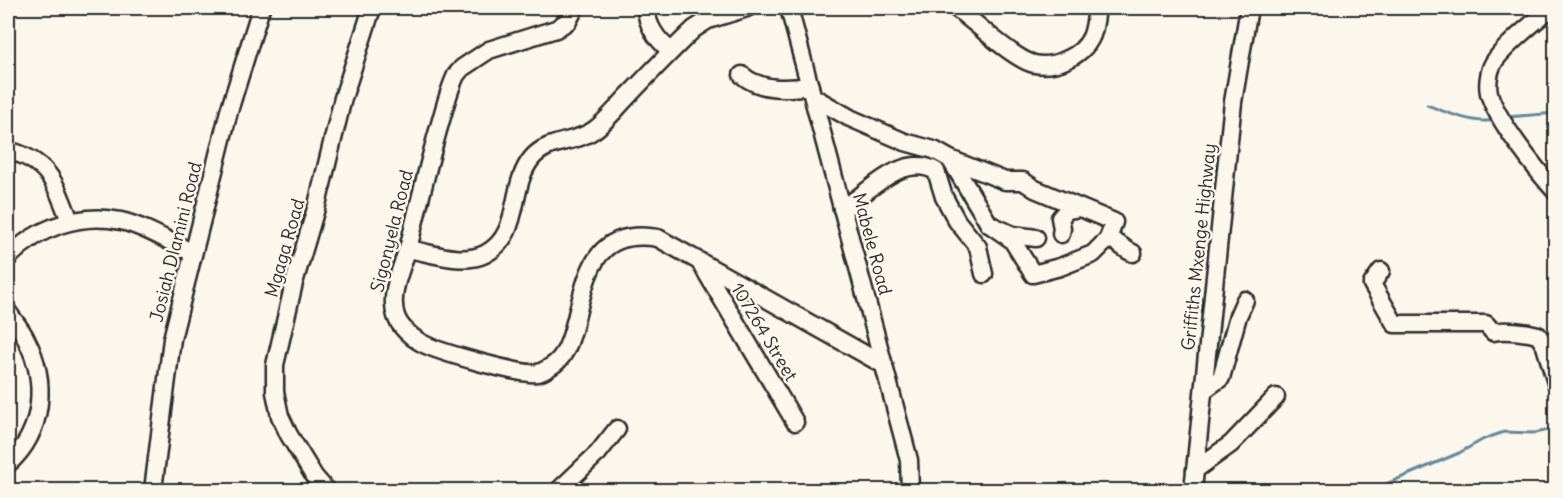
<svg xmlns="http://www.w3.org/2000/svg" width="1563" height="498" font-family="Delius,sans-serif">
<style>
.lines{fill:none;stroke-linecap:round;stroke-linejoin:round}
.stream{stroke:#63899e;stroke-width:3}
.minor-casing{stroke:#2b2b2b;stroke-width:21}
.minor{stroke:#fbf7ec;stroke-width:16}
.labels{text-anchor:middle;stroke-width:5;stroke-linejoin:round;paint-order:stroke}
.street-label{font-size:18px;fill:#2b2b2b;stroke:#fbf7ec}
</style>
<rect width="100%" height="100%" fill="#fbf7ec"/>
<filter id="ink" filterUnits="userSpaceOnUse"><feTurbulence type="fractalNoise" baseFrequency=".0167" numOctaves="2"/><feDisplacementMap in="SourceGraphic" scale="12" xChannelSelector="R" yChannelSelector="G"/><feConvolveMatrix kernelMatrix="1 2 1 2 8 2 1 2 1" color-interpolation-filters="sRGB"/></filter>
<g filter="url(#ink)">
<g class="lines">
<!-- stream -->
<g class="stream">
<path d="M 1427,105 C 1445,112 1476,125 1495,120"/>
<path d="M 1507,117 L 1556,113"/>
<path d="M 1372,490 L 1459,453 L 1484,439 L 1504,432 L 1535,433 L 1556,428"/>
</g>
<!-- minor casing -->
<g class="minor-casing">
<g id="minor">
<path d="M 575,8 L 568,21 L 556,29 L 489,50 L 462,68 L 456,75 C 448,92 444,110 439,127 C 428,165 419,203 410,241 C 404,264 388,292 396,316 C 399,326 411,337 420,342 C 434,351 523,376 538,373 C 542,372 547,369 550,367 C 564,359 569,344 573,330 C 587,279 590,227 658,238 L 884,365"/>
<path d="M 646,8 C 647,26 657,40 671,51"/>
<path d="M 789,8 L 909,460 L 910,490"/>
<path d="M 956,8 C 976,23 1005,51 1026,61 C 1048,72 1083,58 1092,35 C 1095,26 1096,16 1097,8"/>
<path d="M 1551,8 C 1536,21 1504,46 1494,62 C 1489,70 1487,84 1489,93 C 1495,118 1538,172 1556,192"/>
<path d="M 742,75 C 760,91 788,89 810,86"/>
<path d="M 813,97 L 850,118 L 905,142 L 934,150 L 950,159 L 1005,181 L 1023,181 L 1035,189 L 1114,222 L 1108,239 C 1118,241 1123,249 1133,253"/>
<path d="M 8,150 C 50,162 55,183 70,221"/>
<path d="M 950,159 L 989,224"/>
<path d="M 842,209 C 869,193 902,152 936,171 L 944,197 L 957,221 L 978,247 L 984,274"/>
<path d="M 1061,234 L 1062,228 L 1060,218 L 1067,210 L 1080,208"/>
<path d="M 1036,238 L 1013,235 L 989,224 L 1012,240 L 1033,274 L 1060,267 L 1093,254 L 1108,239"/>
<path d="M 408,249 C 431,253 463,265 485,254 C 523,234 508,187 532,158 C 548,139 575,144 594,130 C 607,121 618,106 630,94 C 651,72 672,50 694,29 L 708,20 L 747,8"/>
<path d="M 8,258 C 36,228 80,212 121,221 C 146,227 170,242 193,253"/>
<path d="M 700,262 L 795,422"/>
<path d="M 1381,271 L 1372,284 L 1395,324 L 1486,324 L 1493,332 C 1505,329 1526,332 1538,335 L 1545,346 L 1556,383"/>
<path d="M 8,312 C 14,321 22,330 26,339 C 48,381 44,432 8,464"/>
<path d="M 1204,390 L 1221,378 L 1238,316 L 1245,300"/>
<path d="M 1195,470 L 1231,444 L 1276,397"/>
<path d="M 153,490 L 172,339 L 229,111 L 261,8"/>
<path d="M 326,490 L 314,476 L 289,435 L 280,416 L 275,392 L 275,365 L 294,283 L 317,205 L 343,98 L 372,8"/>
<path d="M 559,490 L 598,453 L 617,429"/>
<path d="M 1193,490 L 1233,102 L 1249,8"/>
</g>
</g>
<!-- minor -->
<use href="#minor" class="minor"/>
</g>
</g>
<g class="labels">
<!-- street labels -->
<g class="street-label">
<text transform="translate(392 231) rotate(-76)" y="6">Sigonyela Road</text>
<text transform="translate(176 242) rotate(-76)" y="6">Josiah Dlamini Road</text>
<text transform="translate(872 244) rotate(75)" y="6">Mabele Road</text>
<text transform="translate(1199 247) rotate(-84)" y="6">Griffiths Mxenge Highway</text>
<text transform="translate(285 248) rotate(-74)" y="6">Mgaga Road</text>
<text transform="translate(764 332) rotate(59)" y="6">107264 Street</text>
</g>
</g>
<!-- margin -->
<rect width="1563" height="498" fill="none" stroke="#fbf7ec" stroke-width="30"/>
<rect x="15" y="15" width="1533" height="468" fill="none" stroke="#2b2b2b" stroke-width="2" filter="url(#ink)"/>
</svg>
